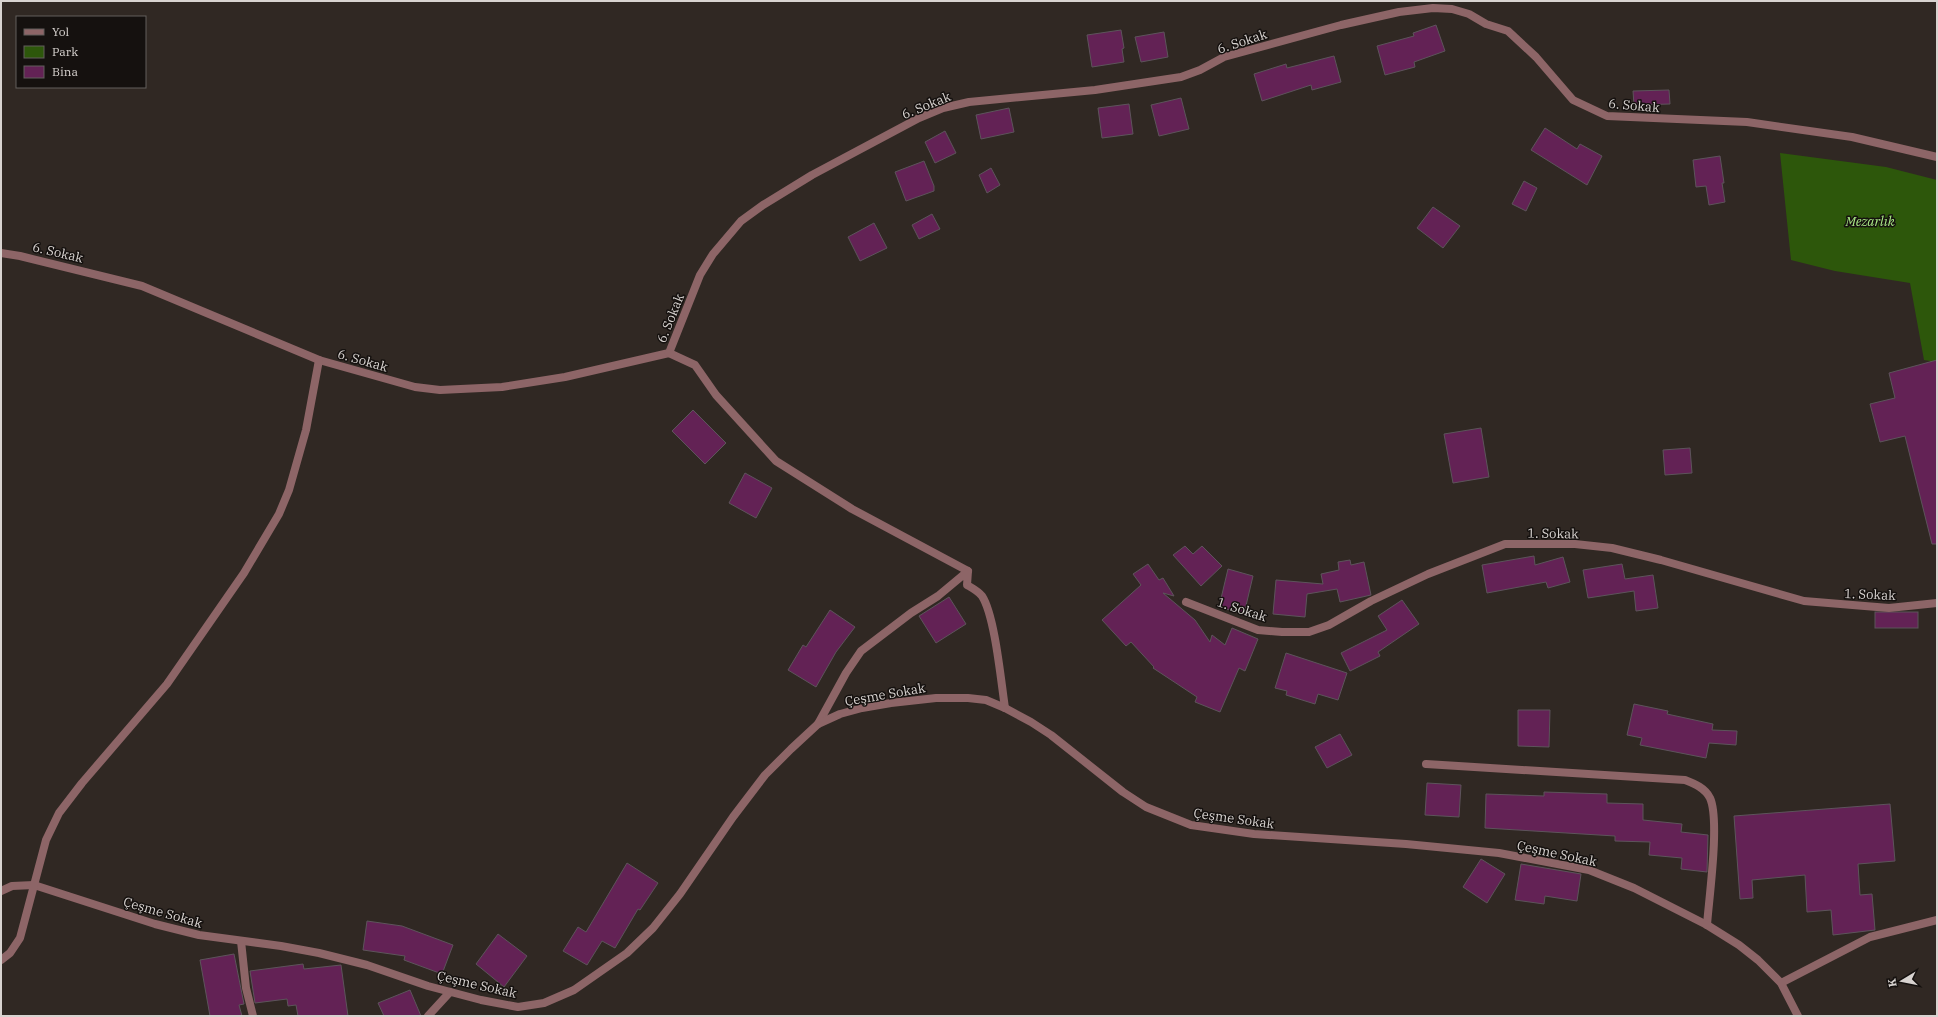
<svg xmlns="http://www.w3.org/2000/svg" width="1938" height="1017" font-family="'IBM Plex Serif',serif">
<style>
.green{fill:#2d570b}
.building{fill:#632255;stroke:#5d545b}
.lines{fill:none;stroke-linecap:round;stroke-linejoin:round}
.minor{stroke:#8d6567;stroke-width:8}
.labels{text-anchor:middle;stroke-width:3;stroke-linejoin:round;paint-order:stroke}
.street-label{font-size:13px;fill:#d8d3d0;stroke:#15110f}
.park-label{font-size:13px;font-style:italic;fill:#abeb87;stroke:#15110f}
</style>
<rect width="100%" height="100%" fill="#302823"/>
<!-- green -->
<path class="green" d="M 1780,153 L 1886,167 L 1937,180 L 1937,393 L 1930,361 L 1924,360 L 1910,283 L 1835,271 L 1791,260 Z"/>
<!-- building -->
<g class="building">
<path d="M 1436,25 L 1445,51 L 1414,62 L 1415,67 L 1385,75 L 1377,46 L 1414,36 L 1413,33 Z"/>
<path d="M 1121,30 L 1124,48 L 1122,49 L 1124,62 L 1092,67 L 1087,35 Z"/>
<path d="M 1164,32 L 1168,57 L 1141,62 L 1135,37 Z"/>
<path d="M 1334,56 L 1341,82 L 1312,90 L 1311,85 L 1262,101 L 1254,74 L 1286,64 L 1287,68 Z"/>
<path d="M 1669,90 L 1670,104 L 1634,105 L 1633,91 Z"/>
<path d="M 1181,98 L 1189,129 L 1159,136 L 1151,105 Z"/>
<path d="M 1129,104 L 1133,134 L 1102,138 L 1098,108 Z"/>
<path d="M 1009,108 L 1014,132 L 981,139 L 976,115 Z"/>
<path d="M 1545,128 L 1577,149 L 1580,144 L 1602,156 L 1587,185 L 1531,150 Z"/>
<path d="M 945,131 L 956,153 L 935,163 L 925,142 Z"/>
<path d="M 1720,156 L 1724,183 L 1722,183 L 1725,202 L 1709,205 L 1706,186 L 1696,187 L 1693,160 Z"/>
<path d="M 924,161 L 934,186 L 934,191 L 906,201 L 895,172 Z"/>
<path d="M 991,168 L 1000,185 L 987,193 L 979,175 Z"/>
<path d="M 1524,181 L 1537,188 L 1526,211 L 1512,204 Z"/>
<path d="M 1433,207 L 1460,226 L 1443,248 L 1417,228 Z"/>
<path d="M 932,214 L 940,229 L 919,239 L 912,225 Z"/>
<path d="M 874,223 L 887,248 L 860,261 L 848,237 Z"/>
<path d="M 1937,360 L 1937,544 L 1932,544 L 1905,436 L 1880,442 L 1870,404 L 1895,398 L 1889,373 Z"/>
<path d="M 693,410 L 726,443 L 705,464 L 672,431 Z"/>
<path d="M 1481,428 L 1489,477 L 1453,483 L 1444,434 Z"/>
<path d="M 1690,448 L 1692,473 L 1665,475 L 1663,450 Z"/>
<path d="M 745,473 L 772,488 L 756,518 L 729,503 Z"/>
<path d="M 1185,546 L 1193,554 L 1202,546 L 1222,566 L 1201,586 L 1173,555 Z"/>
<path d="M 1534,556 L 1535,565 L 1563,557 L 1570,582 L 1548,588 L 1546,582 L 1487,593 L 1482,565 Z"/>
<path d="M 1350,560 L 1351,565 L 1364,562 L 1371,595 L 1340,602 L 1337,589 L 1307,594 L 1305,617 L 1273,614 L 1276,580 L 1323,584 L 1321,574 L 1339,570 L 1338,562 Z"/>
<path d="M 1148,564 L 1159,580 L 1163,578 L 1174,596 L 1163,593 L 1195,620 L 1210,642 L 1212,635 L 1225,645 L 1232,628 L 1258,639 L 1245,671 L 1239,668 L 1220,712 L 1195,702 L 1197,697 L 1153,668 L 1154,667 L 1131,642 L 1126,646 L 1102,620 L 1141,585 L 1133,574 Z"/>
<path d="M 1622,564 L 1625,579 L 1653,575 L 1658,608 L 1636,611 L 1634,591 L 1588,598 L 1583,570 Z"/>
<path d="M 1228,569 L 1253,576 L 1244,614 L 1219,607 Z"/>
<path d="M 949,597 L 966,624 L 936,643 L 919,616 Z"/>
<path d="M 1402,600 L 1419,624 L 1378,652 L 1380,656 L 1350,671 L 1341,653 L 1387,630 L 1378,616 Z"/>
<path d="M 830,610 L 855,627 L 836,652 L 816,687 L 788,670 L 803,645 L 806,647 Z"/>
<rect x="1875" y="612" width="43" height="16"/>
<path d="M 1286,653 L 1347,673 L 1338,700 L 1318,694 L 1315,704 L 1286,695 L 1287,691 L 1275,688 Z"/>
<path d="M 1634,704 L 1668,711 L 1667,714 L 1713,724 L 1712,730 L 1737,731 L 1736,745 L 1709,743 L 1706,758 L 1640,745 L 1642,738 L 1627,735 Z"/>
<path d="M 1518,710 L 1550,710 L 1549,747 L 1518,746 Z"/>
<path d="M 1340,734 L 1352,755 L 1327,768 L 1315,747 Z"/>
<path d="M 1427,783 L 1461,785 L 1459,817 L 1425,815 Z"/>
<path d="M 1544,792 L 1607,794 L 1607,803 L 1643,804 L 1643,820 L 1682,824 L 1681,832 L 1708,835 L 1707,872 L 1681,869 L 1682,858 L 1649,855 L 1650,842 L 1615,841 L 1615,836 L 1485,828 L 1486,794 L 1544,796 Z"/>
<path d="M 1890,804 L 1895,861 L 1858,864 L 1860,895 L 1872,894 L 1875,930 L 1833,935 L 1831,910 L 1807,912 L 1805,875 L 1752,880 L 1753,898 L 1740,899 L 1734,816 Z"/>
<path d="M 1481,859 L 1505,874 L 1487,903 L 1463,887 Z"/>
<path d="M 627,863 L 658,883 L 640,910 L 638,909 L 615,948 L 602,941 L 587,965 L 563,951 L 578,927 L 586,932 Z"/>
<path d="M 1521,864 L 1581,874 L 1577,901 L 1545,896 L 1544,904 L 1515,900 Z"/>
<path d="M 367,921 L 402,926 L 453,945 L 442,974 L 404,960 L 405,956 L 363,950 Z"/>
<path d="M 498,934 L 527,956 L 504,987 L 476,964 Z"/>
<path d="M 234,954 L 244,1004 L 239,1005 L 242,1016 L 210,1016 L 200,960 Z"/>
<path d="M 303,964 L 304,969 L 341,965 L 348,1016 L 298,1016 L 296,1005 L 288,1006 L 287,999 L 255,1003 L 250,971 Z"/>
<path d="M 410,990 L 421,1016 L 384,1016 L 378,1003 Z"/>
</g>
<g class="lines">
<!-- minor -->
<g class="minor">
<path d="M 1,253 L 20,256 L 142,286 L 319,360 L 415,387 L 440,390 L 502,387 L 565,377 L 669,353 L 700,275 L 713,254 L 741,221 L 763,205 L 812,175 L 919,118 L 943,108 L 969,102 L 1095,90 L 1181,77 L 1200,70 L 1224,57 L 1341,25 L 1399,12 L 1433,8 L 1452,9 L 1469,14 L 1486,24 L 1508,31 L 1536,57 L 1573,100 L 1607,116 L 1747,122 L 1852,137 L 1937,157"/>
<path d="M 669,353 L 695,365 L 716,395 L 776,461 L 852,509 L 968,571"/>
<path d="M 1186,602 L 1258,630 L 1282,632 L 1309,632 L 1329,625 L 1371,601 L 1428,574 L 1505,544 L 1575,544 L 1612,548 L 1661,560 L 1804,601 L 1889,608 L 1937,603"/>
<path d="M 818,724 L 846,673 L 861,651 L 911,613 L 938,596 L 968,571 L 967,585 C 972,588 978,591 982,596 C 995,616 1001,682 1005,708"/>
<path d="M 1426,764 L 1685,780 C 1695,784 1705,788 1710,798 C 1720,820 1709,898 1707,925"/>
<path d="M 1,891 L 12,886 L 34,885 L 155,924 L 199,935 L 281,946 L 319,953 L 367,965 L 428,986 L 481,1000 L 518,1007 L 544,1003 L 574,990 L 627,953 L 653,928 L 680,894 L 733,817 L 765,775 L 791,749 L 818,724 L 840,714 L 862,708 L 891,703 L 936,698 L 968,698 L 986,700 L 1005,708 L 1031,722 L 1051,735 L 1123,792 L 1146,807 L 1191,825 L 1254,834 L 1406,844 L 1499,853 L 1589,870 L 1634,888 L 1707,925 L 1739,945 L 1758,960 L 1781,983 L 1798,1016"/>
<path d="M 241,941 L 246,988 L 253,1016"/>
<path d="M 1,960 L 10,953 L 20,938 L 46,840 L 59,813 L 82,783 L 167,684 L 244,573 L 279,514 L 289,490 L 306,430 L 319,360"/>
<path d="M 1781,983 L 1870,937 L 1937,920"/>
<path d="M 428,1016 L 450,992"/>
</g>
</g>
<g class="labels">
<!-- street labels -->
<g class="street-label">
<text transform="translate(1242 41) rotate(-18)" y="5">6. Sokak</text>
<text transform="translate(926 105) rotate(-22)" y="5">6. Sokak</text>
<text transform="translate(1634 105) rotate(5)" y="5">6. Sokak</text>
<text transform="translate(58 252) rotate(13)" y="5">6. Sokak</text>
<text transform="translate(670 318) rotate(-68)" y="5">6. Sokak</text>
<text transform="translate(363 360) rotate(16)" y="5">6. Sokak</text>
<text transform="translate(1553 533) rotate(1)" y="5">1. Sokak</text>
<text transform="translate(1870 594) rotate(2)" y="5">1. Sokak</text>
<text transform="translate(1242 609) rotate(18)" y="5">1. Sokak</text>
<text transform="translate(885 694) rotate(-10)" y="5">Çeşme Sokak</text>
<text transform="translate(1234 818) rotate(8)" y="5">Çeşme Sokak</text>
<text transform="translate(1557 853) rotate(12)" y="5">Çeşme Sokak</text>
<text transform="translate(163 912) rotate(16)" y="5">Çeşme Sokak</text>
<text transform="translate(477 984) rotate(13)" y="5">Çeşme Sokak</text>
</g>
<!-- park labels -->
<g class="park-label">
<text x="1870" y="226">Mezarlık</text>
</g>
</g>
<!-- border -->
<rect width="1938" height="1017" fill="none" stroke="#d8d3d0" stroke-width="4"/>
<!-- legend -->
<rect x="16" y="16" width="130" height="72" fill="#15110f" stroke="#635f5c"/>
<rect x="24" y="29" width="20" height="6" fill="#8d6567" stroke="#635f5c"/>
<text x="52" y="36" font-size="12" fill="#d8d3d0">Yol</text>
<rect x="24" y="46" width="20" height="12" fill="#2d570b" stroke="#635f5c"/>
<text x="52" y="56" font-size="12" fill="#d8d3d0">Park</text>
<rect x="24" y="66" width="20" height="12" fill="#632255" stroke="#635f5c"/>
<text x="52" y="76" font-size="12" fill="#d8d3d0">Bina</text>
<!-- north arrow -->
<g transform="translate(1902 981) rotate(260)" stroke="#15110f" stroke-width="3" paint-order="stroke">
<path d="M0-3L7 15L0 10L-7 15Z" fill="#d8d3d0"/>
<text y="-6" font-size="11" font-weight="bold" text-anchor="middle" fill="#d8d3d0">K</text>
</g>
</svg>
